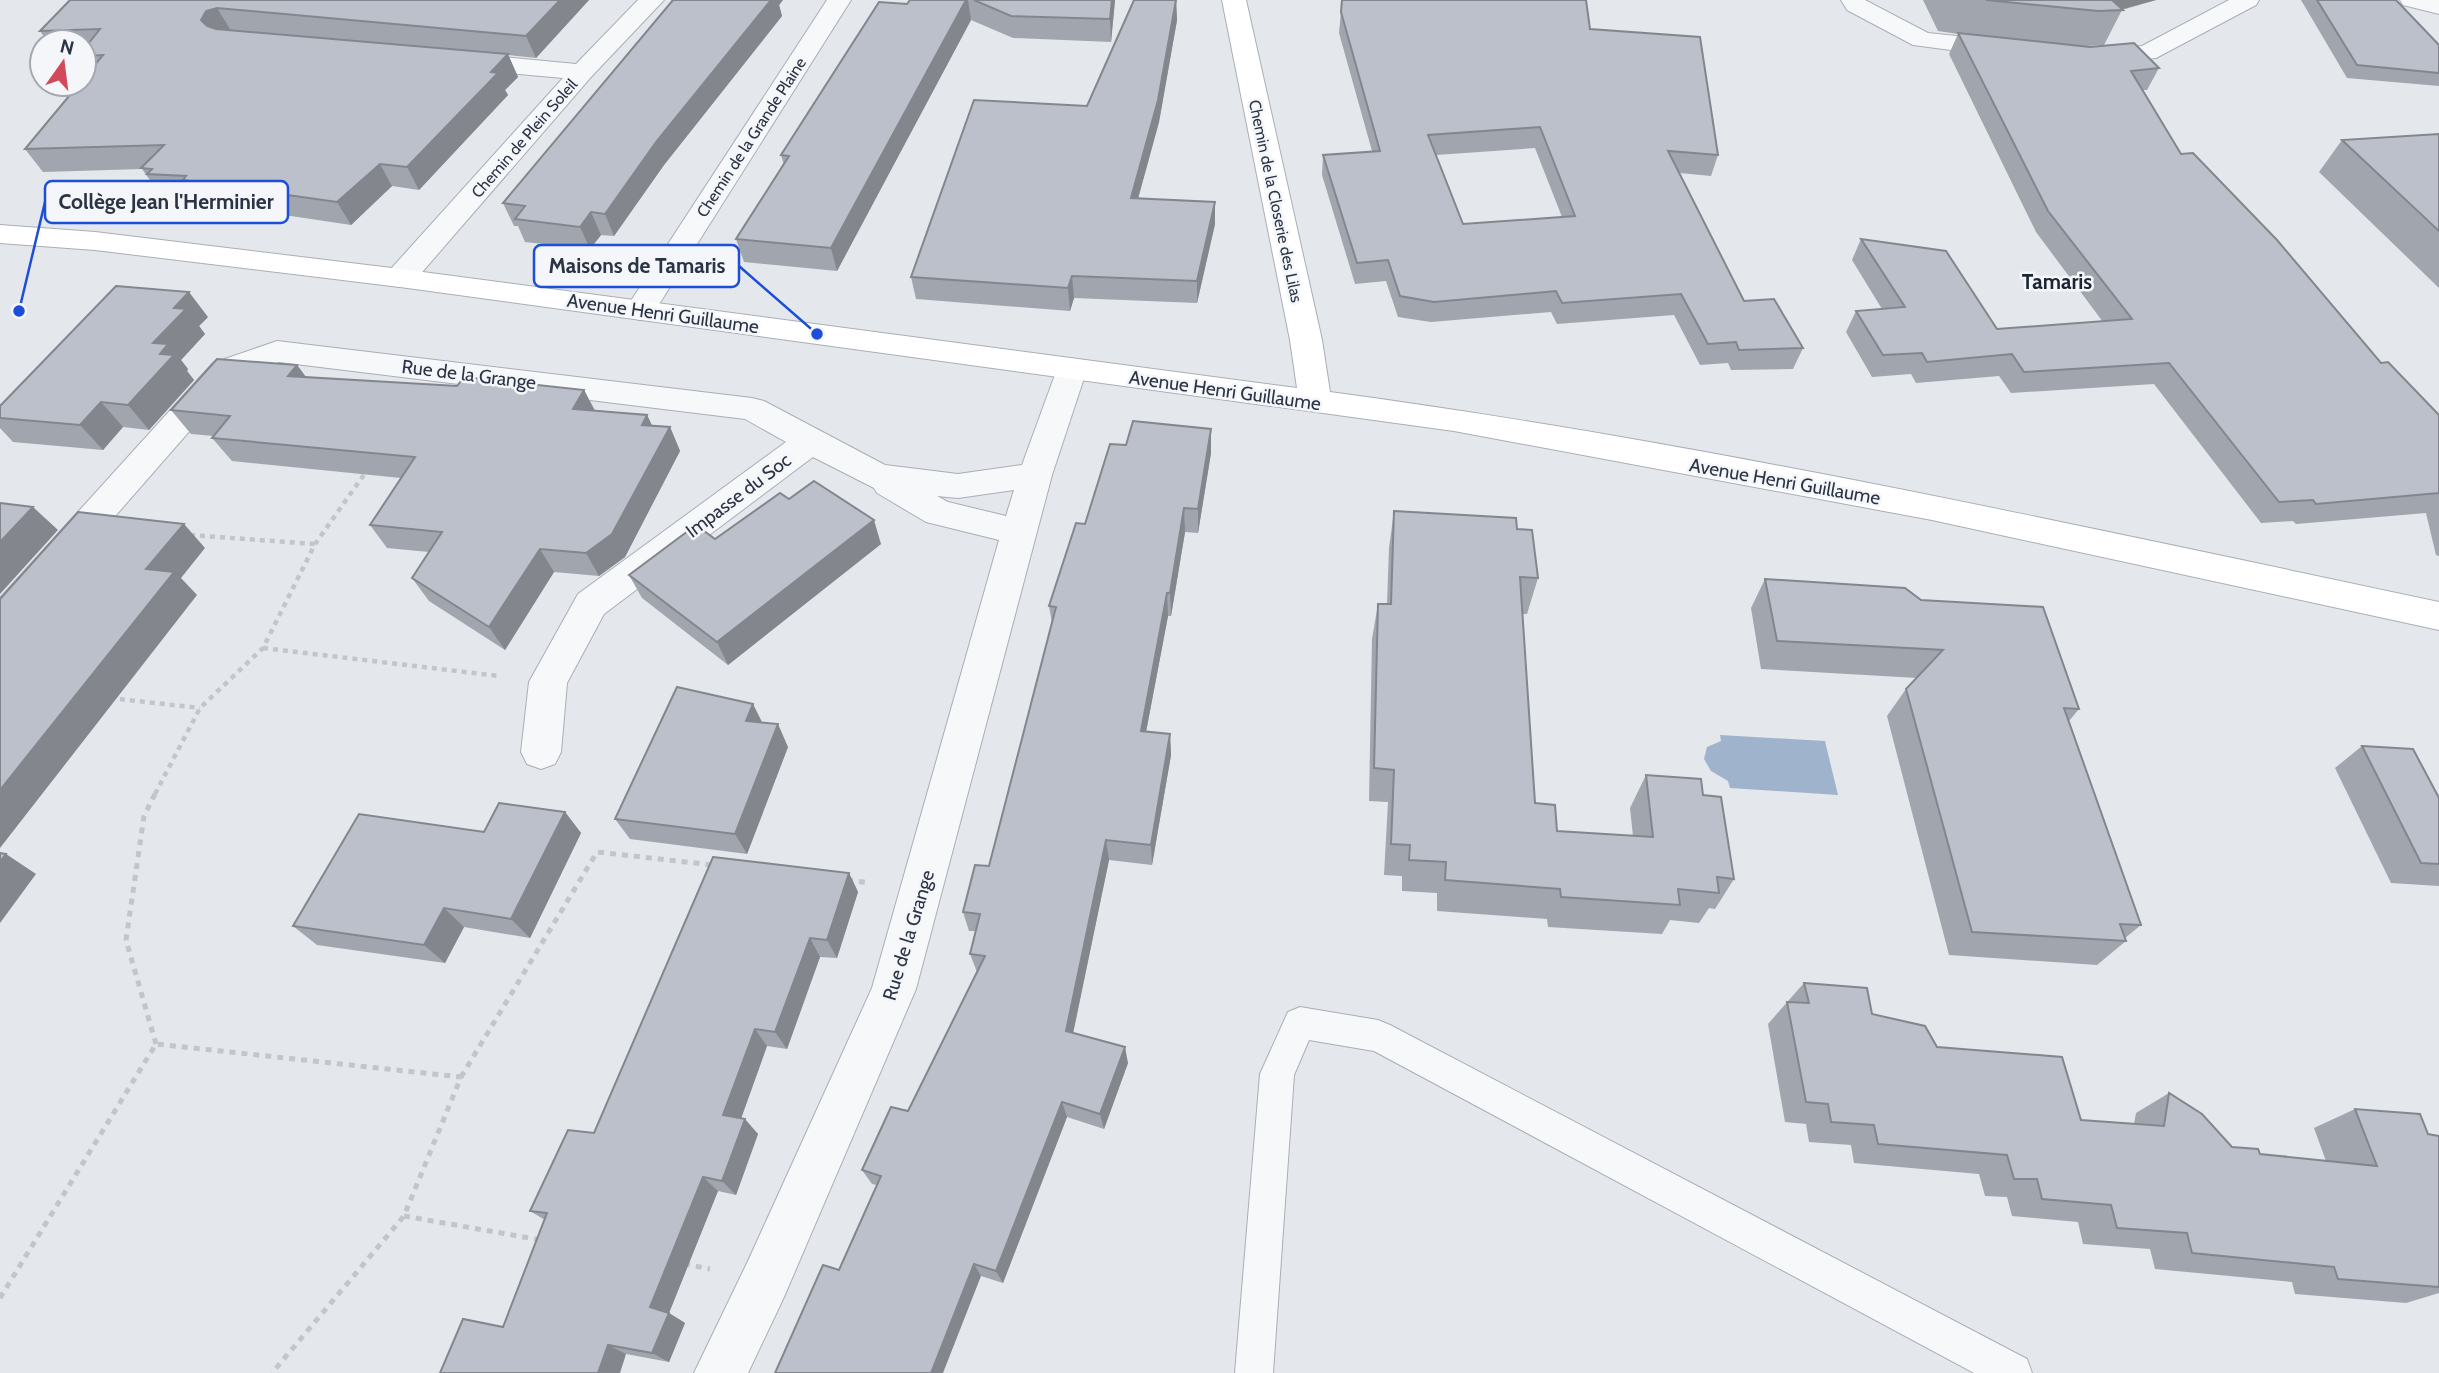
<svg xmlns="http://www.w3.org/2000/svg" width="2439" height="1373" font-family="Cabin,sans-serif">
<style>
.water{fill:#9fb4cc}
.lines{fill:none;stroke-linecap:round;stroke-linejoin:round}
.lane-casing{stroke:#a9aeb7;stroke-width:2}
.street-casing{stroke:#a9aeb7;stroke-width:2}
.secondary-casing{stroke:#a9aeb7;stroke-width:2}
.path-far1{stroke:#c2c5cb;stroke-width:4.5;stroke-dasharray:5 5;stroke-linecap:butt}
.path{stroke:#c2c5cb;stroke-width:5;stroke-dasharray:6 6;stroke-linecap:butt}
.lane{fill:#f7f8fa;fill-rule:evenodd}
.street{fill:#f7f8fa;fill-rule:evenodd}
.secondary{fill:#fff;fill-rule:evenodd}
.wall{fill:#a1a5ae;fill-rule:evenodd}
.shaded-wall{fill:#83868d}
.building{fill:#bbc0ca;stroke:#83868d;stroke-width:2;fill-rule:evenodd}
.labels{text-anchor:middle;stroke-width:5;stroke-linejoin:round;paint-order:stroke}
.far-street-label{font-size:16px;fill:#2b3445;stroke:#f4f6f9}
.street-label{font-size:19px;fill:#2b3445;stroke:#f4f6f9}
.far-district-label{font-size:21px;font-weight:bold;fill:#1d2536;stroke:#f4f6f9}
.leader{fill:none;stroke:#1d4ed8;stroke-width:2.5}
.callout-dot{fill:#1d4ed8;stroke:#f4f6f9;stroke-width:2.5}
.callout{fill:#f4f6f9;stroke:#1d4ed8;stroke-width:2.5}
.callout-label{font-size:21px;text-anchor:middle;font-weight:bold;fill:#2b3445}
</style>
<rect width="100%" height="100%" fill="#e4e7ec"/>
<!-- water -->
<path class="water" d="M 1720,735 L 1825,741 L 1838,795 L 1730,788 L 1728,781 L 1711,771 L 1704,759 L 1707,747 L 1721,741 Z"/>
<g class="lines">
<!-- lane casing -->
<g class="lane-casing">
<path id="lane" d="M 1300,1007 L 1378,1020 L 1390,1025 L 2027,1359 L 2032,1373 L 1974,1373 L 1374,1051 L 1309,1040 L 1294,1075 L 1273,1373 L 1235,1373 L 1260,1074 L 1288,1012 Z"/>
</g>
<!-- street casing -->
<g class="street-casing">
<g id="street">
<path d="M 638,0 L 664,0 L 591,77 L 411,285 L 400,287 L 389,285 L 385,278 L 389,271 L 563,78 L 462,69 L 453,66 L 449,61 L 453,56 L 462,53 L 576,64 Z"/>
<path d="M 827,0 L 851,0 L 651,317 L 640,320 L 629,317 L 625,310 Z"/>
<path d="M 1841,0 L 1865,0 L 1928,33 L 2004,41 L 2013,44 L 2017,49 L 2013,54 L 2004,57 L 1913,45 L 1847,10 Z"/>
<path d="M 2229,0 L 2259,0 L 2256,5 L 2156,58 L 2091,65 L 2082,62 L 2078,57 L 2082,52 L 2142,46 Z"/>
<path d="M 2400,0 L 2439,0 L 2439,14 L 2403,5 Z"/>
<path d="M 277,341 L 752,398 L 764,401 L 885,465 L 958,474 L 1022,465 L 1060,361 L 1071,358 L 1082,361 L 1087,369 L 1052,475 L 916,989 L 784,1297 L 748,1373 L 694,1373 L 748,1261 L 872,988 L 999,540 L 926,522 L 877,493 L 874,488 L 813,457 L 604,614 L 567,683 L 561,752 L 555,764 L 541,769 L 527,764 L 521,752 L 529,682 L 578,594 L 786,442 L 745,419 L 279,362 L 235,379 L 13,633 L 0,638 L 0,598 L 213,363 ZM 1014,490 L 1006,516 L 948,502 L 937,496 L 958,498 Z"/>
</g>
</g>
<!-- secondary casing -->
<g class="secondary-casing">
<path id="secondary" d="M 1222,0 L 1246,0 L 1322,340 L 1330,392 C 1703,442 2071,524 2439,602 L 2439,630 L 1932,520 L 1454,431 L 400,287 L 95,250 L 0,243 L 0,225 L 95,232 L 400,269 L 1297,388 L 1290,340 Z"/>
</g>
<!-- path-far1 -->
<g class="path-far1">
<path d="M 190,535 L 315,544"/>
<path d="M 263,648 L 499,676"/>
<path d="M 110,698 L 200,708"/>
<path d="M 155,794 L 200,708 L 263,648 L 315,544 L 368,469"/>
</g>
<!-- path -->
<g class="path">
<path d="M 847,880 L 870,883"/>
<path d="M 156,1044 L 126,940 L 144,816 L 156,792"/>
<path d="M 461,1077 L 597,852 L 713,865"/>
<path d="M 404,1216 L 541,1240"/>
<path d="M 684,1264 L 710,1269"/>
<path d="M 0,1298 L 156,1044 L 461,1077 L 404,1216 L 272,1373"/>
</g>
<!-- lane -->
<use href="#lane" class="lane"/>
<!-- street -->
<use href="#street" class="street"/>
<!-- secondary -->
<use href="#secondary" class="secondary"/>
</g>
<!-- wall -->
<g class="wall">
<path d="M 70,0 L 589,0 L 536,58 L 508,55 L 518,77 L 505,90 L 508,95 L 419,190 L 392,186 L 351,225 L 198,202 L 196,198 L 163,196 L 159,191 L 157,190 L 142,169 L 43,172 L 25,149 L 89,73 L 84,66 L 84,42 L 48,42 L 40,31 Z"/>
<path d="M 673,0 L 783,0 L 779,5 L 782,16 L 664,165 L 614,236 L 601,235 L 590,249 L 525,242 L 518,226 L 514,226 L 503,203 Z"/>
<path d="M 910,0 L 1115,0 L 1111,42 L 1013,38 L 971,20 L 837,271 L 744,262 L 736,239 L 784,165 L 781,155 L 907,4 Z"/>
<path d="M 1176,0 L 1177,20 L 1159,122 L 1138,199 L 1215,202 L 1215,224 L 1197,303 L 1074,298 L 1070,311 L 916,299 L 911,277 L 1087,106 Z"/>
<path d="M 1342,0 L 1590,29 L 1718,155 L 1711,176 L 1680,173 L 1744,301 L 1803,348 L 1793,369 L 1731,370 L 1728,363 L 1700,365 L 1674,315 L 1557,324 L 1551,312 L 1431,322 L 1398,317 L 1386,281 L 1355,284 L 1322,175 L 1323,155 L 1372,151 L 1339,33 ZM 1535,148 L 1562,217 L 1463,224 L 1436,155 Z"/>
<path d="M 1923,0 L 2156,0 L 2122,10 L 2104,45 L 2085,46 L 2159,68 L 2147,90 L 2143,90 L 2181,154 L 2381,363 L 2439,415 L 2439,556 L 2436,555 L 2426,513 L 2296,524 L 2293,521 L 2261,523 L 2154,384 L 2011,393 L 1999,376 L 1916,383 L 1911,374 L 1872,377 L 1846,332 L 1856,311 L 1882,309 L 1852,260 L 1861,239 L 1997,329 L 2103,322 L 2036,232 L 1949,54 L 1958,34 L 1938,31 Z"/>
<path d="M 2301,0 L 2396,0 L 2439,45 L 2439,86 L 2347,78 Z"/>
<path d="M 2439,134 L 2439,288 L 2319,172 L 2342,140 Z"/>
<path d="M 208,317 L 199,326 L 205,334 L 181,360 L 188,369 L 187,371 L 194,380 L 149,430 L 123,427 L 103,450 L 13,442 L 0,428 L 0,406 Z"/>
<path d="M 297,365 L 306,377 L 457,386 L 584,390 L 595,410 L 647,415 L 652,426 L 670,427 L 680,451 L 625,557 L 599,576 L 554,572 L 505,650 L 429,601 L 412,578 L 429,552 L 387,548 L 370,525 L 401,478 L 232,461 L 212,438 L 214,436 L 191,434 L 171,410 Z"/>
<path d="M 1211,429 L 1211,453 L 1198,533 L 1185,532 L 1171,616 L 1168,616 L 1146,732 L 1170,734 L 1171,755 L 1152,865 L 1109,860 L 1073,1033 L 1128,1063 L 1104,1129 L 1067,1117 L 1003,1283 L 981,1276 L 839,1270 L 877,1185 L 872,1184 L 862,1170 L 908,1111 L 977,972 L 970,954 L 976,931 L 969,931 L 963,912 L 989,866 L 1052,623 L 1049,606 L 1085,524 L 1126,445 Z"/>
<path d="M 789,499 L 881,544 L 728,665 L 642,598 L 629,575 L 715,539 Z"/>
<path d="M 1394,511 L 1517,529 L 1538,578 L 1527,614 L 1522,614 L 1535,803 L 1557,831 L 1633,836 L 1630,808 L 1646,775 L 1703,795 L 1734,879 L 1715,909 L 1709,908 L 1699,923 L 1670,920 L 1662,934 L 1548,927 L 1547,919 L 1437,911 L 1437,893 L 1402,891 L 1402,876 L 1384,875 L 1388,802 L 1369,801 L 1372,639 L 1378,604 L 1387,604 L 1389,548 Z"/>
<path d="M 1765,579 L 1905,588 L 2079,709 L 2069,721 L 2141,925 L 2125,938 L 2126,941 L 2097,965 L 1949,955 L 1887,716 L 1906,689 L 1917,678 L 1761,669 L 1751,608 Z"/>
<path d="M 762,723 L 788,747 L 747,854 L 630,839 L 615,819 Z"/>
<path d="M 2362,746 L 2439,798 L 2439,886 L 2391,883 L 2335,768 Z"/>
<path d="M 565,812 L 581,833 L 530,938 L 464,927 L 445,963 L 317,945 L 293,926 L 484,832 Z"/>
<path d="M 849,873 L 858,892 L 837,958 L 820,957 L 787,1049 L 767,1046 L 741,1118 L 758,1134 L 736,1195 L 718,1191 L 669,1313 L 685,1323 L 669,1362 L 626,1354 L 503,1327 L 545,1220 L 530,1211 L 594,1133 Z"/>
<path d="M 1804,983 L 1872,1014 L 2081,1120 L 2134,1124 L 2136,1113 L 2169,1093 L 2232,1147 L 2260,1154 L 2326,1161 L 2314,1128 L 2355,1109 L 2428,1134 L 2439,1136 L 2439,1293 L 2406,1303 L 2295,1294 L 2292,1282 L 2155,1269 L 2150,1249 L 2083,1244 L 2078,1222 L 2012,1216 L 2007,1197 L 1985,1196 L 1979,1174 L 1854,1163 L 1851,1145 L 1809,1142 L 1806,1124 L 1785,1122 L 1768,1024 Z"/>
</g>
<!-- shaded-wall -->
<g class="shaded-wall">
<path d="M 560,0 L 589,0 L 536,58 L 526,36 Z"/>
<path d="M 768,0 L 783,0 L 779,5 L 782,16 L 664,165 L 614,236 L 605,214 L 656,142 Z"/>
<path d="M 966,0 L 968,0 L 971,20 L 837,271 L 831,248 Z"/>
<path d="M 1112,0 L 1115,0 L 1111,42 L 1110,19 Z"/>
<path d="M 1176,0 L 1177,20 L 1159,122 L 1132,220 L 1131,198 Z"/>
<path d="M 2092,0 L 2156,0 L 2119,10 Z"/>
<path d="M 217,8 L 230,29 L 215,42 L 201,20 L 206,11 Z"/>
<path d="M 508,54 L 518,77 L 505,90 L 508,95 L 419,190 L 407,167 Z"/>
<path d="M 380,164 L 392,186 L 351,225 L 337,202 Z"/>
<path d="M 1215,202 L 1215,224 L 1197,303 L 1197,281 Z"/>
<path d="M 591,212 L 601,235 L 590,249 L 580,227 Z"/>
<path d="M 1072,276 L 1074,298 L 1070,311 L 1068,288 Z"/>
<path d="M 189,292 L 208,317 L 199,326 L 205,334 L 181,360 L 188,369 L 187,371 L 194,380 L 149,430 L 128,405 L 153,343 L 174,308 Z"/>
<path d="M 297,365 L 314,388 L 288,376 Z"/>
<path d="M 584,390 L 596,414 L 573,409 Z"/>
<path d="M 101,402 L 123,427 L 103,450 L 80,425 Z"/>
<path d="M 647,415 L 658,438 L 642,425 Z"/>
<path d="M 670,427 L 680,451 L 625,557 L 599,576 L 586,553 Z"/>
<path d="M 1211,429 L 1211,453 L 1198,533 L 1198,509 Z"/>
<path d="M 33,507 L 58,530 L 0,594 L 0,542 Z"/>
<path d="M 1184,508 L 1185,532 L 1171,616 L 1170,593 Z"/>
<path d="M 874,520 L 881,544 L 728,665 L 717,642 Z"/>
<path d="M 184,524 L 205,548 L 181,578 L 197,595 L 0,848 L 0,790 L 146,569 Z"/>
<path d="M 540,549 L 554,572 L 505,650 L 489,627 Z"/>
<path d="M 1167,593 L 1168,616 L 1142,753 L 1141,731 Z"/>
<path d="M 753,704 L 764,726 L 746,721 Z"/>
<path d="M 778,724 L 788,747 L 747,854 L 735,834 Z"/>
<path d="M 1170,734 L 1171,755 L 1152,865 L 1151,845 Z"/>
<path d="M 565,812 L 581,833 L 530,938 L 511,919 Z"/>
<path d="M 1106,840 L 1109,860 L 1070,1048 L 1066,1031 Z"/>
<path d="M 6,854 L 36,874 L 0,923 L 0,862 Z"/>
<path d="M 849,873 L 858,892 L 837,958 L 827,940 Z"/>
<path d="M 444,908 L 464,927 L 445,963 L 424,945 Z"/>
<path d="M 810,938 L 820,957 L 787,1049 L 775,1032 Z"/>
<path d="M 755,1029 L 767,1046 L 737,1130 L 723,1115 Z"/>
<path d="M 1125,1047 L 1128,1063 L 1104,1129 L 1100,1114 Z"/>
<path d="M 1062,1102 L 1067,1117 L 1003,1283 L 996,1271 Z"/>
<path d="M 745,1119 L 758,1134 L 736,1195 L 722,1181 Z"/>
<path d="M 703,1177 L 718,1191 L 669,1313 L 685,1323 L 669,1362 L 652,1353 L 650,1307 Z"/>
<path d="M 974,1264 L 981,1276 L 943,1373 L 931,1373 Z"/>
<path d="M 608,1345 L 626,1354 L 620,1373 L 598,1373 Z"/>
</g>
<!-- building -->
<g class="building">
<path d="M 70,0 L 560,0 L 526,36 L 217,8 L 206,11 L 201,20 L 207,26 L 216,29 L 508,54 L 491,72 L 498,73 L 407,167 L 380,164 L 337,202 L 183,180 L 186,176 L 147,174 L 152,169 L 141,168 L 164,145 L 25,149 L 79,84 L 84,84 L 84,78 L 103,55 L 84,56 L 84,49 L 100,29 L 40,31 Z"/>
<path d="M 673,0 L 771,0 L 656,142 L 605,214 L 591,212 L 580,227 L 515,219 L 525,206 L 503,203 Z"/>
<path d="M 910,0 L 966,0 L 831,248 L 736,239 L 789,156 L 781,155 L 879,2 L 907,4 Z"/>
<path d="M 974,0 L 1112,0 L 1110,19 L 1011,16 Z"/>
<path d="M 1134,0 L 1176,0 L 1158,100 L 1131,198 L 1215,202 L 1197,281 L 1072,276 L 1068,288 L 911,277 L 974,100 L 1087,106 Z"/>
<path d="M 1342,0 L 1586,0 L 1590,29 L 1700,37 L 1718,155 L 1668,151 L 1744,301 L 1774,299 L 1803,348 L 1739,350 L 1736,342 L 1708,344 L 1681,294 L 1562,303 L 1556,291 L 1434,302 L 1400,296 L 1388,260 L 1357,263 L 1323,155 L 1380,151 L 1341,12 ZM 1540,127 L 1575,216 L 1463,224 L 1428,135 Z"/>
<path d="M 1986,0 L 2112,0 L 2123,10 L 2098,11 Z"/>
<path d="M 2317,0 L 2396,0 L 2439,45 L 2439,73 L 2357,65 Z"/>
<path d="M 1958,33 L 2090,47 L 2134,43 L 2159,68 L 2131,71 L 2181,154 L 2193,153 L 2277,240 L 2381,363 L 2388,362 L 2439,415 L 2439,493 L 2316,504 L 2313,500 L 2279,502 L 2169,363 L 2024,372 L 2012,354 L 1927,362 L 1922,353 L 1883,355 L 1856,311 L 1905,307 L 1861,239 L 1946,251 L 1997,329 L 2132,319 L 2048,211 Z"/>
<path d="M 2439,134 L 2439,231 L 2342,140 Z"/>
<path d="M 116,286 L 189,292 L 174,308 L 186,309 L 153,343 L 168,344 L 160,354 L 174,355 L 128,405 L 101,402 L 80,425 L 0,418 L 0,406 Z"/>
<path d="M 217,359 L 297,365 L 288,376 L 457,386 L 464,377 L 584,390 L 573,409 L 647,415 L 642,425 L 670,427 L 612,534 L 586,553 L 540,549 L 489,627 L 412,578 L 442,532 L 370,525 L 415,457 L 212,438 L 230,416 L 171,410 Z"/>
<path d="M 1133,421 L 1211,429 L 1198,509 L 1184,508 L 1170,593 L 1167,593 L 1141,731 L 1170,734 L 1151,845 L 1106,840 L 1066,1031 L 1125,1047 L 1100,1114 L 1062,1102 L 996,1271 L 974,1264 L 931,1373 L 775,1373 L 823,1265 L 839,1270 L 881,1176 L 862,1170 L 891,1107 L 908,1111 L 985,956 L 970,954 L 980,914 L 963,912 L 975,865 L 989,866 L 1056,607 L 1049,606 L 1076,523 L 1085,524 L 1110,444 L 1126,445 Z"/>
<path d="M 814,481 L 874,520 L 717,642 L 629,575 L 696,525 L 715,539 L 780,493 L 789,499 Z"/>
<path d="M 0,503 L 33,507 L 0,542 Z"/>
<path d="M 1394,511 L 1516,518 L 1517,529 L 1532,530 L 1538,578 L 1520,577 L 1535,803 L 1555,805 L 1557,831 L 1653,837 L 1646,775 L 1701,779 L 1703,795 L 1721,797 L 1734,879 L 1717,877 L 1719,893 L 1678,889 L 1680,905 L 1561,897 L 1560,889 L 1445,880 L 1446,862 L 1409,860 L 1410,845 L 1391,844 L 1394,770 L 1374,768 L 1378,604 L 1391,604 Z"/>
<path d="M 78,512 L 184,524 L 146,569 L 174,572 L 0,790 L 0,599 Z"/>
<path d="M 1765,579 L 1905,588 L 1921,600 L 2043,607 L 2079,709 L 2064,708 L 2141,925 L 2120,924 L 2126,941 L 1972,932 L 1906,689 L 1943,650 L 1777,641 Z"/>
<path d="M 677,687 L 753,704 L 746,721 L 778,724 L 735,834 L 615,819 Z"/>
<path d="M 2362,746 L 2413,749 L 2439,798 L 2439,864 L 2421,863 Z"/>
<path d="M 499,803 L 565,812 L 511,919 L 444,908 L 424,945 L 293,926 L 359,814 L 484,832 Z"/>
<path d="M 0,853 L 6,854 L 0,862 Z"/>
<path d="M 713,857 L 849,873 L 827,940 L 810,938 L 775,1032 L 755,1029 L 723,1115 L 745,1119 L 722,1181 L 703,1177 L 650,1307 L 669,1313 L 652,1353 L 608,1345 L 598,1373 L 440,1373 L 463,1319 L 503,1327 L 547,1213 L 530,1211 L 568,1130 L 594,1133 Z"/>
<path d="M 1804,983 L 1867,988 L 1872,1014 L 1925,1026 L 1937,1047 L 2062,1057 L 2081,1120 L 2164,1126 L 2169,1093 L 2202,1114 L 2232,1147 L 2258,1149 L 2260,1154 L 2377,1166 L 2355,1109 L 2420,1114 L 2428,1134 L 2439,1136 L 2439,1287 L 2338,1279 L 2334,1267 L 2192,1253 L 2187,1233 L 2117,1228 L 2111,1205 L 2042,1199 L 2037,1179 L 2014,1179 L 2007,1155 L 1878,1144 L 1874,1125 L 1831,1122 L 1828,1104 L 1806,1102 L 1787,1002 L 1809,1003 Z"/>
</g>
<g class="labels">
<!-- far-street labels -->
<g class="far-street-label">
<text transform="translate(751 137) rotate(-57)" y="6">Chemin de la Grande Plaine</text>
<text transform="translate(524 138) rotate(-49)" y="6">Chemin de Plein Soleil</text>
<text transform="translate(1276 201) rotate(78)" y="6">Chemin de la Closerie des Lilas</text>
</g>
<!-- street labels -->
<g class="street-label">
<text transform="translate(663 313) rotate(8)" y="7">Avenue Henri Guillaume</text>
<text transform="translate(469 374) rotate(7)" y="7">Rue de la Grange</text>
<text transform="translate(1225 390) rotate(8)" y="7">Avenue Henri Guillaume</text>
<text transform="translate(1785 481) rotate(10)" y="7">Avenue Henri Guillaume</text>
<text transform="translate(738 495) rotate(-37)" y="7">Impasse du Soc</text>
<text transform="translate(908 935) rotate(-73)" y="7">Rue de la Grange</text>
</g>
<!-- far-district labels -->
<g class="far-district-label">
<text x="2057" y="289">Tamaris</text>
</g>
</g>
<!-- callouts -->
<path class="leader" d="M19 311L45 202M817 334L739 266"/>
<g class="callout-dot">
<circle cx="19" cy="311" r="7"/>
<circle cx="817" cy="334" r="7"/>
</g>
<g class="callout">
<rect x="45" y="181" width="243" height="42" rx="7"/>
<rect x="534" y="245" width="205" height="42" rx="7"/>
</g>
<g class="callout-label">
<text x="166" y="209">Collège Jean l'Herminier</text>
<text x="637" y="273">Maisons de Tamaris</text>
</g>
<!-- north arrow -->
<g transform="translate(63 63) rotate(14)"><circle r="33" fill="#f4f6f9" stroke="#a4a8b1" stroke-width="2"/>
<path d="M0-5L12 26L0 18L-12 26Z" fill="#d1495b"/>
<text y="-10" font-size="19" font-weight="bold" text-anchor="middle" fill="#2b3445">N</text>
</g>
</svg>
